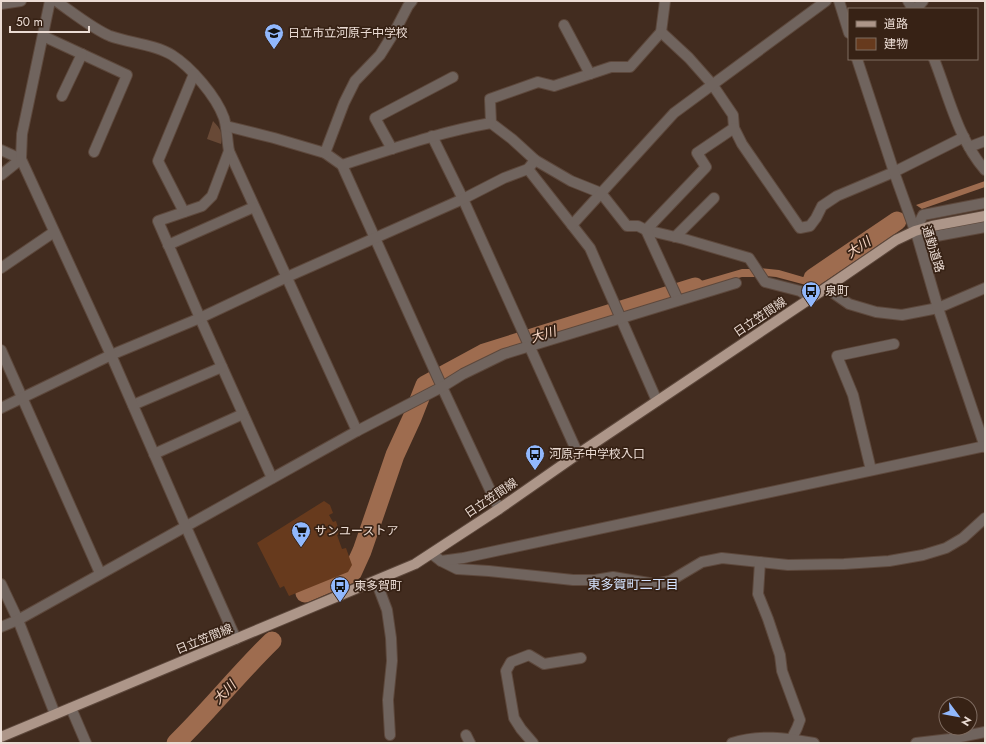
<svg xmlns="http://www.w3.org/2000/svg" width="986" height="744" font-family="Jost,'Noto Sans JP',sans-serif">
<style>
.green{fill:#684936}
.water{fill:#9e6c4f}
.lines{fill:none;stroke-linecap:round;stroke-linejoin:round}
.river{stroke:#9e6c4f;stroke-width:19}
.building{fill:#673a1d}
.minor-casing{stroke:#5d483c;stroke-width:12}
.tertiary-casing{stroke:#5d483c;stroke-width:12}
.primary-casing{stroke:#5d483c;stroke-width:12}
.minor{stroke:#70645e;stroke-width:10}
.tertiary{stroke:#70645e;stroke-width:10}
.primary{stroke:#ad9689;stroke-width:10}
.labels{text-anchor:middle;stroke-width:3.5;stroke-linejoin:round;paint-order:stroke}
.poi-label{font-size:12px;fill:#ebdcd4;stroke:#372215;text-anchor:start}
.street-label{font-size:12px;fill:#ebdcd4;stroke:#372215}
.water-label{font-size:13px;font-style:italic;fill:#f7d7c5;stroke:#372215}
.neighbourhood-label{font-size:13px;fill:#d5e4ff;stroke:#372215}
</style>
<rect width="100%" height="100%" fill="#422c1f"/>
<!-- green -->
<path class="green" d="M 213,121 C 221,129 223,134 221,144 L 207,139 Z"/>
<!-- water -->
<g class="water">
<path d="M 985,181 L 985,187 L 922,209 L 916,205 Z"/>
<path d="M 894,218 L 897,224 L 842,262 L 838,256 Z"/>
<path d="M 833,260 L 837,265 L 806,285 L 776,277 L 766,276 L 760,268 L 779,270 L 803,277 L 812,274 Z"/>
<path d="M 742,269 L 750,269 L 755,277 L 742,277 L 680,294 L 677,288 Z"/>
</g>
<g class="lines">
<!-- river -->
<g class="river">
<path d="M 813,278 L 897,221"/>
<path d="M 305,593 L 352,573 L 362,551 L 395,455 L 412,418 L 425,385 L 484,353 L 695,287"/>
<path d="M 176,743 C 209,711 238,674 272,641"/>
</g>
</g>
<!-- building -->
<path class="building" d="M 324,501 L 330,505 L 333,513 L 329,515 L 333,522 L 336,521 L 340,534 L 337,535 L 342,549 L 346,548 L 352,565 L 348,572 L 289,596 L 284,586 L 280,588 L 257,543 Z"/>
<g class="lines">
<!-- minor casing -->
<g class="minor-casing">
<g id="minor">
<path d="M 56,1 C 72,12 93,29 110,36 C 129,43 154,44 172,55 C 191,67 216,96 224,118 C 227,128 227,140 229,151 L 357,431"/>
<path d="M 665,1 L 661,32 L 630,67 L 611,67 L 554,86 L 538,82 L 490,99 L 491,123 L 512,139 L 535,160 L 571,181 L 601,193 L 627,226 L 638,226 L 646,230 L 684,239 L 749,258 L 765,282 L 800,291 L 811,298"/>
<path d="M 908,1 L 913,9"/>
<path d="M 1,4 L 21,1"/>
<path d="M 916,9 L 923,1"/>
<path d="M 564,25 L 590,74"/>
<path d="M 661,32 L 689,58 L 712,84 L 733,115 L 734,128 L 742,144 L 800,228 L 810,226 L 816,218 L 822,206 L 837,196 L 894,172 L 964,137"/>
<path d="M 43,36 L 127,75 L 94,152"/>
<path d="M 934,59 C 949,97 958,139 985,170"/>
<path d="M 62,96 L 82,54"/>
<path d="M 226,126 L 274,138 L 325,153 L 342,165 L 442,387 L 499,509"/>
<path d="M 432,136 L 463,199 L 578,454"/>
<path d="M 969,147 L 985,141"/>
<path d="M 392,149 L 375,118 L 453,77"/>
<path d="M 1,150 L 21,159 L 1,175"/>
<path d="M 229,151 L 212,196 L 202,206 L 158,221 L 200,318 L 272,478"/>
<path d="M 325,153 L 344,103 L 355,81 L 380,55 L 395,31 L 408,6 L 412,1"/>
<path d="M 342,165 C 392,149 439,132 491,123"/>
<path d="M 528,169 L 590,248 L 657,401"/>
<path d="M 985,203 L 923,215 L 915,231 L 931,237 L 985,227"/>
<path d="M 184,212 L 158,161 L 194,74"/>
<path d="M 572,225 L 674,113 L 826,1"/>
<path d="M 675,237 L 714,198"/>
<path d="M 168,245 L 254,207"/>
<path d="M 1,268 L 54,232"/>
<path d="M 826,288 L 849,304 L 876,312 L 902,315 L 938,308 L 985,288"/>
<path d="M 678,300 L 646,230 L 706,167 L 697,153 L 734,128"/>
<path d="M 1,350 L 100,573"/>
<path d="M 133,405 L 222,367"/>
<path d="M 1,408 L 111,355 L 200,318 L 287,277 L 463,199 L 504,178 L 528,169 L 535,160"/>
<path d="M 154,454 L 243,414"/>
<path d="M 871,470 L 853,395 L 837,356 L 894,344"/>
<path d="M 441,561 L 457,569 L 489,571 L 573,580 L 595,580 L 613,577 L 655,584 L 670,581 L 702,562 L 722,558 L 788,565 L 844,564 L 889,561 L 923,555 L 946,548 L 963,538 L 985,518"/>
<path d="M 760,562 L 758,594 L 768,619 L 780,655 L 782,671 L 800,720 L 797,728 L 791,740"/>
<path d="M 376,581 L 387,610 L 391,638 L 392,661 L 388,700 L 390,735"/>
<path d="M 1,584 L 18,620 L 55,714"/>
<path d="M 1,627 L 18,620 L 357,431 L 442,387 L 463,374 L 504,354 L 736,283"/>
<path d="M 71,708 L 86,743"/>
<path d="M 466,735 L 470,743"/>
<path d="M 533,743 L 521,729 L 514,718 L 506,671 L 511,662 L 529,655 L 544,664 L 581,658"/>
<path d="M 732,743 C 760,734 786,738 814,743"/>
<path d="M 916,743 L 950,739 L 985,732"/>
</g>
</g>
<!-- tertiary casing -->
<g class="tertiary-casing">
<g id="tertiary">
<path d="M 50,1 L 22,134 L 21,159 L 111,355 L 186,527 L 236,639"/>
<path d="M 839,1 L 849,33"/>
<path d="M 857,59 L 894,172 L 918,239 L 938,308 L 985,447"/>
<path d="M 432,554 L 441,561 L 463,558 L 985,446"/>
</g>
</g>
<!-- primary casing -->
<g class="primary-casing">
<path id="primary" d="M 1,737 L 415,564 L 499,509 L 578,454 L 826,288 L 896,240 L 915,231 L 932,226 L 985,216"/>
</g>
<!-- minor -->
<use href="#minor" class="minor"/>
<!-- tertiary -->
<use href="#tertiary" class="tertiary"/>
<!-- primary -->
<use href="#primary" class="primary"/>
</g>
<!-- icons -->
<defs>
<g id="school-pin" transform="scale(1)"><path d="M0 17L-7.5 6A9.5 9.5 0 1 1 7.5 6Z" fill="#91b8fd" stroke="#372215"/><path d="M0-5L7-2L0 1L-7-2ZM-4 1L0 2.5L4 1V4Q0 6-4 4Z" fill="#111"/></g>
<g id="bus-pin" transform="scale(1)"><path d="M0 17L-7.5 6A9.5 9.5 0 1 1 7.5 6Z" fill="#91b8fd" stroke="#372215"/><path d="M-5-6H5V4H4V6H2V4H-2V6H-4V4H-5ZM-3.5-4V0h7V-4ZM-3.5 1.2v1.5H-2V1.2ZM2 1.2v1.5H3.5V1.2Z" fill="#111"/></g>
<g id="supermarket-pin" transform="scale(1)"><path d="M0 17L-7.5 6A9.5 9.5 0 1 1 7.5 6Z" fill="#91b8fd" stroke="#372215"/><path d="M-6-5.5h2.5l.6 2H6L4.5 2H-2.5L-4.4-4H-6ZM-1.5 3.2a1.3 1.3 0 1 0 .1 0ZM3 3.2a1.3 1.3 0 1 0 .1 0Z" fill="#111"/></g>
</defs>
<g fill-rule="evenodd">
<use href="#school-pin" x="274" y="33"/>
<use href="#bus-pin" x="811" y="291"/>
<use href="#bus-pin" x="535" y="454"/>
<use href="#supermarket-pin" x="301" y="531"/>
<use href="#bus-pin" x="340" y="586"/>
</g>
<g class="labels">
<!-- poi labels -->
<g class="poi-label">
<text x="288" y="37">日立市立河原子中学校</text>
<text x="825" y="295">泉町</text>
<text x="549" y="458">河原子中学校入口</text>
<text x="315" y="535">サンユーストア</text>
<text x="354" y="590">東多賀町</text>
</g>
<!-- street labels -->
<g class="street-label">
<text transform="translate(933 249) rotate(73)" y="4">通勤道路</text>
<text transform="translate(760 317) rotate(-34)" y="4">日立笠間線</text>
<text transform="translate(491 498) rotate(-34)" y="4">日立笠間線</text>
<text transform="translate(204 639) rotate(-22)" y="4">日立笠間線</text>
</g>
<!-- water labels -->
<g class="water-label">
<text transform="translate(858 247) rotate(-34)" y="5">大川</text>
<text transform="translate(543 334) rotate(-17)" y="5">大川</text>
<text transform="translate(224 692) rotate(-46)" y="5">大川</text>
</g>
<!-- neighbourhood labels -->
<g class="neighbourhood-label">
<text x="633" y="589">東多賀町二丁目</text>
</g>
</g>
<!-- border -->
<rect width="986" height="744" fill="none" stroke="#ebdcd4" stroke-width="4"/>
<!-- legend -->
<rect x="848" y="8" width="130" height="52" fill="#372215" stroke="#7f6c61"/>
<rect x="856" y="21" width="20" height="6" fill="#ad9689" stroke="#7f6c61"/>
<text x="884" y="28" font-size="12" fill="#ebdcd4">道路</text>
<rect x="856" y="38" width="20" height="12" fill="#673a1d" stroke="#7f6c61"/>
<text x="884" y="48" font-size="12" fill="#ebdcd4">建物</text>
<!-- north arrow -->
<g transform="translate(958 716) rotate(122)"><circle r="19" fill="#372215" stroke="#7f6c61"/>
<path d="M0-3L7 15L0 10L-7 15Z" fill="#91b8fd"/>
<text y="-6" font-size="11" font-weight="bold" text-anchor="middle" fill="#ebdcd4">N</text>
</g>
<!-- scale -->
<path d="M10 26v6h79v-6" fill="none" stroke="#ebdcd4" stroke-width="2"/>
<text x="16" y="26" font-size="12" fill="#ebdcd4" stroke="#372215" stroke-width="3" paint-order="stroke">50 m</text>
</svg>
